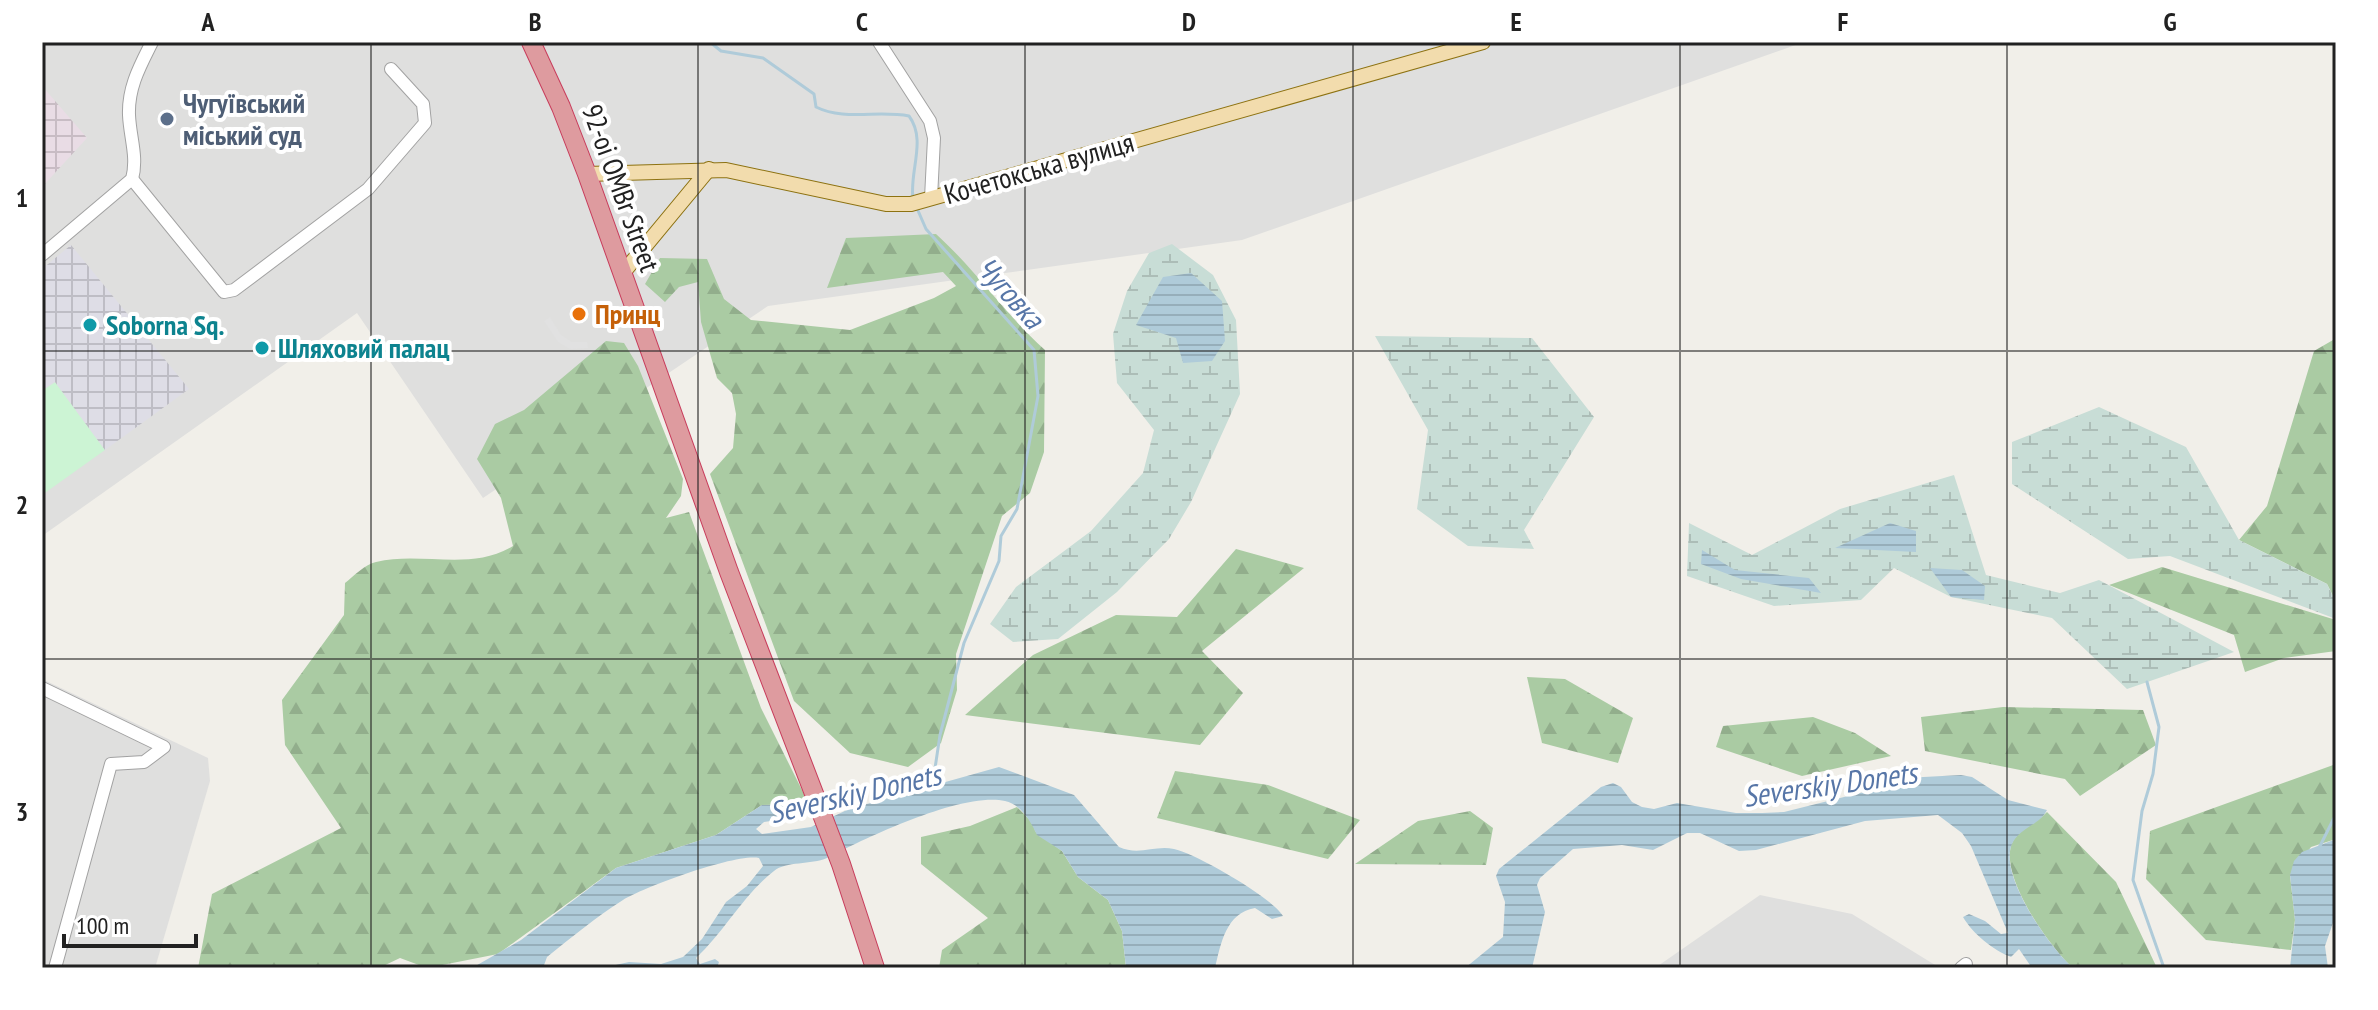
<svg xmlns="http://www.w3.org/2000/svg" width="2378" height="1010" font-family="'PT Sans Narrow',sans-serif">
<style>
.residential{fill:#dfdfde}
.industrial{fill:url(#industrial-grid)}
.forest{fill:url(#forest-firs)}
.wetland{fill:url(#wetland-marsh)}
.park{fill:#ccf4d4}
.parking{fill:#e1e1e1}
.plaza{fill:url(#plaza-grid)}
.water{fill:url(#water-rules)}
.lines{fill:none;stroke-linecap:round;stroke-linejoin:round}
.stream{stroke:#afcbd9;stroke-width:3}
.minor-casing{stroke:#a2a2a2;stroke-width:14}
.major-casing{stroke:#8d7211;stroke-width:16}
.highway-casing{stroke:#c83d5c;stroke-width:20}
.minor{stroke:#fff;stroke-width:12}
.major{stroke:#f2dcad;stroke-width:14}
.highway{stroke:#de9b9f;stroke-width:18}
.grid{fill:none;stroke:#212121;stroke-width:2;stroke-opacity:0.55}
.service-dot{fill:#5c6f8a;stroke:#fff;stroke-width:3}
.food-dot{fill:#e8710a;stroke:#fff;stroke-width:3}
.culture-dot{fill:#0f9aa8;stroke:#fff;stroke-width:3}
.labels{text-anchor:middle;stroke-width:8;stroke-linejoin:round;paint-order:stroke}
.service-label{font-size:28px;font-weight:bold;fill:#4e5e75;stroke:#fff;text-anchor:start}
.street-label{font-size:28px;fill:#212121;stroke:#fff}
.food-label{font-size:28px;font-weight:bold;fill:#c56008;stroke:#fff;text-anchor:start}
.culture-label{font-size:28px;font-weight:bold;fill:#0d838f;stroke:#fff;text-anchor:start}
.water-label{font-size:30px;font-style:italic;fill:#5776a7;stroke:#fff}
.neatline{fill:none;stroke:#212121;stroke-width:3}
.grid-label{font-size:26px;text-anchor:middle;font-weight:bold;fill:#212121}
</style>
<defs>
<pattern id="industrial-grid" width="8" height="8" patternUnits="userSpaceOnUse" patternTransform="scale(2)"><rect width="8" height="8" fill="#e9dce5"/><path d="M0 4h8M4 0v8" fill="none" stroke="#c8bcc4"/></pattern>
<pattern id="forest-firs" width="22" height="20" patternUnits="userSpaceOnUse" patternTransform="scale(2)"><rect width="22" height="20" fill="#aacba3"/><path d="M5 1l3.5 6h-7zM16 11l3.5 6h-7z" fill="#92ae8c"/></pattern>
<pattern id="wetland-marsh" width="20" height="14" patternUnits="userSpaceOnUse" patternTransform="scale(2)"><rect width="20" height="14" fill="#c8ddd6"/><path d="M1 5h8M5 5V1M11 12h8M15 12V8" fill="none" stroke="#acbdb7"/></pattern>
<pattern id="plaza-grid" width="8" height="8" patternUnits="userSpaceOnUse" patternTransform="scale(2)"><rect width="8" height="8" fill="#dedde6"/><path d="M0 4h8M4 0v8" fill="none" stroke="#bebdc5"/></pattern>
<pattern id="water-rules" width="6" height="5" patternUnits="userSpaceOnUse" patternTransform="scale(2)"><rect width="6" height="5" fill="#afcbd9"/><path d="M0 2.5h6" fill="none" stroke="#96aeba"/></pattern>
</defs>
<rect width="100%" height="100%" fill="#f1efe9"/>
<!-- residential -->
<g class="residential">
<path d="M 42,42 L 1804,42 L 1242,240 L 768,306 L 483,498 L 357,313 L 42,536 Z"/>
<path d="M 42,679 L 208,758 L 210,781 L 155,968 L 42,968 Z"/>
<path d="M 1760,895 L 1852,914 L 1940,968 L 1655,968 Z"/>
</g>
<!-- industrial -->
<path class="industrial" d="M 43,87 L 87,138 L 42,187 L 42,88 Z"/>
<!-- forest -->
<g class="forest">
<path d="M 936,234 C 977,271 1004,313 1045,350 L 1044,452 L 1030,493 L 1002,516 L 956,654 L 957,690 L 941,743 L 908,767 L 850,753 L 794,701 L 710,474 L 733,448 L 736,414 L 732,393 L 717,378 L 701,322 L 698,282 L 679,287 L 665,302 L 645,284 L 660,258 L 707,259 L 724,299 L 751,320 L 850,330 L 934,298 L 956,286 L 943,272 L 827,288 L 846,238 Z"/>
<path d="M 2336,312 L 2336,602 L 2327,584 L 2239,540 L 2267,506 L 2314,351 L 2333,340 Z"/>
<path d="M 606,341 L 624,343 L 638,366 L 683,479 L 681,496 L 666,518 L 689,512 L 761,708 L 809,804 L 762,805 L 716,835 L 616,868 L 498,954 L 427,968 L 400,958 L 379,968 L 198,968 L 212,894 L 341,828 L 285,745 L 282,700 L 344,615 L 345,583 C 354,576 365,564 376,562 C 421,551 471,572 513,546 L 501,498 L 477,459 L 495,424 L 524,410 Z"/>
<path d="M 1236,549 L 1304,568 L 1202,651 L 1243,693 L 1200,745 L 965,715 L 1033,655 L 1116,615 L 1177,617 Z"/>
<path d="M 2162,567 L 2336,620 L 2336,651 L 2284,658 L 2245,672 L 2234,635 L 2109,585 Z"/>
<path d="M 1527,677 L 1565,679 L 1633,718 L 1618,763 L 1542,743 Z"/>
<path d="M 2003,707 L 2143,710 L 2156,745 L 2080,796 L 2065,779 L 1925,751 L 1921,717 Z"/>
<path d="M 1813,717 L 1855,733 L 1891,756 L 1802,776 L 1716,747 L 1723,726 Z"/>
<path d="M 2336,764 L 2336,839 L 2311,847 L 2290,875 L 2295,920 L 2291,950 L 2206,940 L 2146,879 L 2150,831 Z"/>
<path d="M 1175,771 L 1268,785 L 1360,820 L 1328,859 L 1157,818 Z"/>
<path d="M 1017,807 L 1034,824 L 1035,831 L 1062,851 L 1078,877 L 1108,900 L 1122,931 L 1126,968 L 939,968 L 942,950 L 988,918 L 921,864 L 921,837 L 970,826 Z"/>
<path d="M 1470,811 L 1493,828 L 1486,865 L 1355,864 L 1418,821 Z"/>
<path d="M 2047,812 L 2116,882 L 2157,968 L 2073,968 C 2050,948 1996,872 2013,841 C 2020,828 2037,823 2047,812 Z"/>
</g>
<!-- wetland -->
<g class="wetland">
<path d="M 1172,244 L 1213,275 L 1236,320 L 1240,394 L 1191,502 L 1169,539 L 1117,592 L 1058,639 L 1013,642 L 990,624 L 1016,587 L 1091,531 L 1143,473 L 1154,430 L 1117,383 L 1113,334 L 1127,291 L 1149,253 Z"/>
<path d="M 1375,336 L 1532,338 L 1594,417 L 1524,530 L 1534,549 L 1468,546 L 1417,509 L 1428,430 Z"/>
<path d="M 2099,407 L 2186,447 L 2239,540 L 2327,584 L 2336,602 L 2336,619 L 2170,556 L 2128,559 L 2012,484 L 2012,442 Z"/>
<path d="M 1954,475 L 1986,575 L 2060,593 L 2099,580 L 2234,652 L 2127,689 L 2052,618 L 1951,597 L 1894,568 L 1861,600 L 1774,606 L 1687,576 L 1689,523 L 1752,555 L 1840,509 Z"/>
</g>
<!-- park -->
<path class="park" d="M 55,382 L 105,450 L 42,495 L 42,391 Z"/>
<!-- parking -->
<path class="parking" d="M 550,317 L 561,335 L 572,342 L 587,342 L 588,348 L 570,349 L 558,342 L 544,321 Z"/>
<!-- plaza -->
<path class="plaza" d="M 71,245 L 189,389 L 105,450 L 55,382 L 42,390 L 42,269 Z"/>
<!-- water -->
<g class="water">
<path d="M 1191,273 L 1222,301 L 1225,341 L 1212,361 L 1183,363 L 1176,338 L 1136,325 L 1163,277 Z"/>
<path d="M 1890,523 L 1916,531 L 1916,552 L 1835,548 Z"/>
<path d="M 1702,550 L 1735,570 L 1809,578 L 1821,593 L 1741,579 L 1701,564 Z"/>
<path d="M 1930,568 L 1962,570 L 1985,586 L 1984,600 L 1951,597 Z"/>
<path d="M 999,767 L 1074,795 L 1119,847 C 1139,856 1154,845 1174,849 C 1195,853 1273,898 1283,916 L 1272,919 L 1255,908 C 1226,913 1221,943 1215,968 L 1126,968 L 1122,931 L 1108,900 L 1078,877 L 1062,851 L 1037,835 C 1031,822 1022,805 1005,801 C 961,792 866,838 827,858 C 811,865 786,861 774,871 C 744,894 724,932 696,958 L 700,964 L 715,959 L 719,962 L 717,968 L 602,968 L 629,962 L 661,964 L 683,957 L 702,939 L 726,902 L 747,886 L 763,866 L 759,858 C 736,853 644,887 623,900 C 596,917 572,937 547,957 L 543,968 L 472,968 L 521,940 L 616,868 L 716,835 L 762,805 L 809,804 L 812,815 L 764,822 L 756,829 L 762,834 L 811,827 L 849,809 Z"/>
<path d="M 1961,775 L 1972,777 L 2008,800 L 2047,810 C 2040,825 2019,828 2012,844 C 1998,875 2050,948 2073,968 L 2032,968 L 2019,949 L 2011,957 C 1993,950 1973,934 1963,917 L 1969,914 L 1985,921 L 2001,934 L 2008,933 L 1971,846 L 1962,833 L 1938,815 L 1865,821 L 1756,850 L 1739,851 L 1700,833 L 1687,833 L 1653,850 L 1622,845 L 1573,849 L 1540,878 L 1537,885 L 1545,912 L 1532,968 L 1465,968 L 1503,937 L 1505,902 L 1496,876 L 1499,869 L 1601,787 L 1613,783 L 1621,787 L 1632,802 L 1642,807 L 1654,809 L 1677,803 L 1736,813 L 1762,813 L 1784,812 L 1880,788 L 1905,778 Z"/>
<path d="M 2336,839 L 2336,914 L 2325,946 L 2328,968 L 2290,968 L 2295,920 L 2290,875 L 2294,861 L 2302,852 Z"/>
</g>
<g class="lines">
<!-- stream -->
<g class="stream">
<path d="M 710,42 L 721,51 L 763,58 L 814,94 L 816,107 C 844,121 878,110 909,116 C 927,140 909,172 913,199"/>
<path d="M 916,206 L 926,229 L 1034,350 L 1038,396 L 1017,509 L 1001,536 L 999,561 L 964,643 L 940,735 L 934,775 L 923,789"/>
<path d="M 2147,682 L 2159,727 L 2153,774 L 2142,811 L 2133,880 L 2164,968"/>
<path d="M 2323,849 L 2320,846 L 2336,814"/>
</g>
<!-- minor casing -->
<g class="minor-casing">
<g id="minor">
<path d="M 879,42 L 930,121 L 934,138 L 931,198"/>
<path d="M 132,179 L 224,292 L 234,290 L 368,189 L 425,123 L 423,104 L 391,69"/>
<path d="M 42,255 L 132,179 C 138,157 130,138 129,115 C 128,87 140,66 152,42"/>
<path d="M 42,688 L 164,747 L 144,762 L 111,764 L 55,968"/>
<path d="M 1961,968 L 1966,964"/>
</g>
</g>
<!-- major casing -->
<g class="major-casing">
<g id="major">
<path d="M 587,174 L 726,170 L 886,204 L 911,204 L 1483,42"/>
<path d="M 622,274 L 709,169"/>
</g>
</g>
<!-- highway casing -->
<g class="highway-casing">
<path id="highway" d="M 531,42 L 561,107 L 587,174 L 729,572 L 841,864 L 875,968"/>
</g>
<!-- minor -->
<use href="#minor" class="minor"/>
<!-- major -->
<use href="#major" class="major"/>
<!-- highway -->
<use href="#highway" class="highway"/>
</g>
<!-- grid -->
<path class="grid" d="M 371,42 L 371,968M 698,42 L 698,968M 1025,42 L 1025,968M 1353,42 L 1353,968M 1680,42 L 1680,968M 2007,42 L 2007,968M 42,351 L 2336,351M 42,659 L 2336,659"/>
<!-- markers -->
<circle class="service-dot" cx="167" cy="119" r="8"/>
<circle class="food-dot" cx="579" cy="314" r="8"/>
<g class="culture-dot">
<circle cx="90" cy="325" r="8"/>
<circle cx="262" cy="348" r="8"/>
</g>
<g class="labels">
<!-- service labels -->
<g class="service-label">
<text x="183" y="113">Чугуївський<tspan x="183" dy="32">міський суд</tspan></text>
</g>
<!-- street labels -->
<g class="street-label">
<text transform="translate(1039 168) rotate(-16)" y="10">Кочетокська вулиця</text>
<text transform="translate(621 188) rotate(70)" y="10">92-oi OMBr Street</text>
</g>
<!-- food labels -->
<g class="food-label">
<text x="595" y="324">Принц</text>
</g>
<!-- culture labels -->
<g class="culture-label">
<text x="106" y="335">Soborna Sq.</text>
<text x="278" y="358">Шляховий палац</text>
</g>
<!-- water labels -->
<g class="water-label">
<text transform="translate(1010 293) rotate(48)" y="10">Чуговка</text>
<text transform="translate(1830 785) rotate(-8)" y="10">Severskiy Donets</text>
<text transform="translate(855 794) rotate(-13)" y="10">Severskiy Donets</text>
</g>
</g>
<!-- border -->
<rect width="2378" height="1010" fill="none" stroke="#ffffff" stroke-width="88"/>
<!-- scale -->
<path d="M64 934v12h132v-12" fill="none" stroke="#212121" stroke-width="4"/>
<text x="76" y="934" font-size="24" fill="#212121" stroke="#ffffff" stroke-width="6" paint-order="stroke">100 m</text>
<rect x="44" y="44" width="2290" height="922" class="neatline"/>
<g class="grid-label">
<text x="208" y="31">A</text>
<text x="535" y="31">B</text>
<text x="862" y="31">C</text>
<text x="1189" y="31">D</text>
<text x="1516" y="31">E</text>
<text x="1843" y="31">F</text>
<text x="2170" y="31">G</text>
<text x="22" y="207">1</text>
<text x="22" y="514">2</text>
<text x="22" y="821">3</text>
</g>
</svg>
